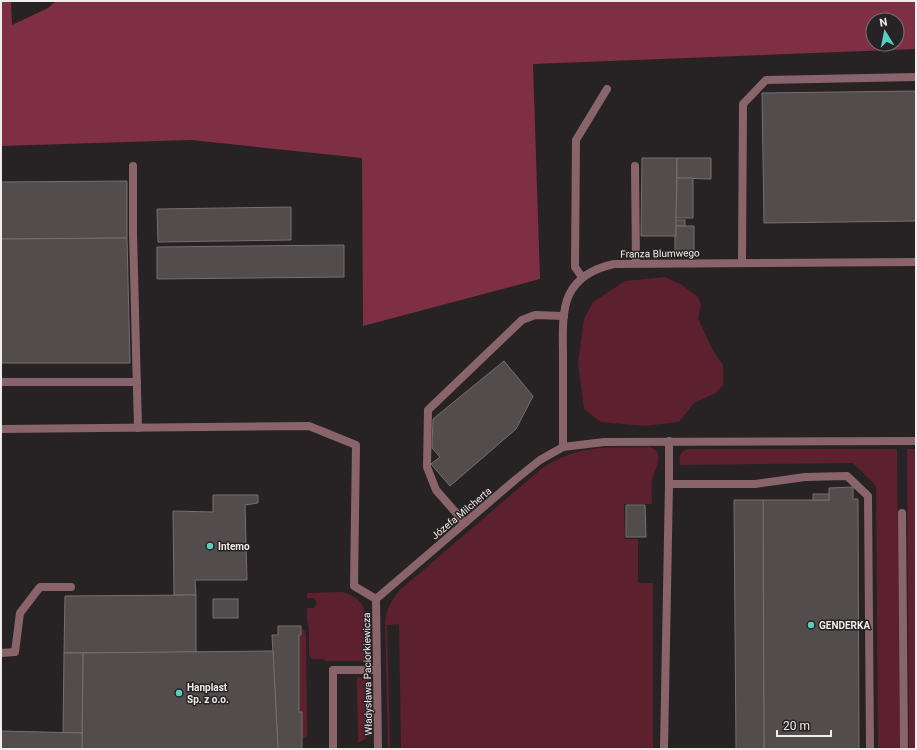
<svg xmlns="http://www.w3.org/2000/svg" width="917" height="750" font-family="Roboto,sans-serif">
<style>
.green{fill:#5c202f}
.forest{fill:#7e2f43;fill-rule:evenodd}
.building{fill:#524c4d;stroke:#766f70}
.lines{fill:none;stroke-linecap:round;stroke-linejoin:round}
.lane{stroke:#8a646b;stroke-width:8}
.street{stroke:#8a646b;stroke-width:8}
.poi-dot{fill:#58cec0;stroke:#272223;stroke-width:1.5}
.labels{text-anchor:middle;stroke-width:3;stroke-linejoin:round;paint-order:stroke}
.street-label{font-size:10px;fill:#f0ecec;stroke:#272223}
.poi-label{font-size:10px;font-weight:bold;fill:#f0ecec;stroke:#272223;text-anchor:start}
</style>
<rect width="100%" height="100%" fill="#272223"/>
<!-- green -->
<g class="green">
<path d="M 665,277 L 682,285 L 698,297 L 701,305 L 698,318 L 713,351 L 723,365 L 723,385 L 716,393 L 694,403 L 679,422 L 644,426 L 601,422 L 584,409 L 578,363 L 584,319 L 593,302 L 625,281 Z"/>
<path d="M 649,447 C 667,452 654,470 652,481 C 651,488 652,497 652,504 L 624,504 L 625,539 L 638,539 L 638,583 L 653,583 L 653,749 L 401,749 L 399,624 L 387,625 L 390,749 L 388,749 L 385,620 C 387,607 393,598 401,589 L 541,469 C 578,444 607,448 649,447 Z"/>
<path d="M 687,449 L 897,449 L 900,749 L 878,749 L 876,486 L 853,463 L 680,465 C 678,458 681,451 687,449 Z"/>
<path d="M 907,449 L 916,449 L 916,749 L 909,749 Z"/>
<path d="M 342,592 C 350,594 358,598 363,606 C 366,611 367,650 366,658 L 362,661 L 325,661 L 324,659 L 312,659 L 309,655 L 309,628 L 307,620 L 307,608 L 314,608 L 317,603 L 314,598 L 307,598 L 307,593 Z"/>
<path d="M 301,629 L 305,631 L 306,636 L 307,732 L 307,736 L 302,739 L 302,712 L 299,712 L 299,635 L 301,634 Z"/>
<path d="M 357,677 L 363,678 L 367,680 L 368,733 L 365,739 L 358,743 Z"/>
</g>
<!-- forest -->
<path class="forest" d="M 1,1 L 11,1 L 12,25 L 48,8 L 56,1 L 916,1 L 916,49 L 533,64 L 540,279 L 363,326 L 362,158 L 191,140 L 1,146 ZM 873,20 L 897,20 L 897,44 L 873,44 Z"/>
<!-- building -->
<g class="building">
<path d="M 916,91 L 916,221 L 764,223 L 762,93 Z"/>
<path d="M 642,158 L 677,158 L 676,236 L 641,236 Z"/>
<path d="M 677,158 L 711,158 L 711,179 L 677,178 Z"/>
<path d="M 677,178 L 693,178 L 693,218 L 676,218 Z"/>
<path d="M 127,181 L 127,238 L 1,239 L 1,182 Z"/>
<path d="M 291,207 L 291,240 L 158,242 L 157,209 Z"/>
<rect x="676" y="220" width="9" height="6"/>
<path d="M 676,226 L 694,226 L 694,251 L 675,251 L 675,236 L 676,236 Z"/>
<path d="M 127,238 L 130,363 L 1,363 L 1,239 Z"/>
<path d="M 344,245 L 344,277 L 157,279 L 157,247 Z"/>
<path d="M 504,361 L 533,396 L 516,429 L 450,486 L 431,464 L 440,457 L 432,448 L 433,419 Z"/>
<path d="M 853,487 L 853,499 L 858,499 L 859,749 L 764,749 L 763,500 L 829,500 L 829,488 Z"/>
<rect x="813" y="494" width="16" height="6"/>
<path d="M 213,495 L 258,495 L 258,503 L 245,505 L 247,580 L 195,580 L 196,595 L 174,595 L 173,511 L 213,512 Z"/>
<path d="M 734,500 L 763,500 L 764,749 L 736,749 Z"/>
<path d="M 626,505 L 645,505 L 646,537 L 626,537 Z"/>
<path d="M 196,595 L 196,652 L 64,653 L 65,596 Z"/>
<rect x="213" y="599" width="25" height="19"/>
<path d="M 278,626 L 301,626 L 301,635 L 299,635 L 299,712 L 302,712 L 302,749 L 278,749 L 272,635 L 278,635 Z"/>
<path d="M 273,651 L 278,749 L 82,749 L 83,653 Z"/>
<path d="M 64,653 L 83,653 L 82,733 L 63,733 Z"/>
<path d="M 1,731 L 82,733 L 82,749 L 1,749 Z"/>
</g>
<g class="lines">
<!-- lane -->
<g class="lane">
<path d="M 133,166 L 133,233 L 138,428"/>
<path d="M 635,166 L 636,263"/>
<path d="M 742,262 L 743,104 L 766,80 L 916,77"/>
<path d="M 582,277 L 575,267 L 576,140 L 607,89"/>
<path d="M 1,382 L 137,382"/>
<path d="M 1,429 L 309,426 L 356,445 L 354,586 L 376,599"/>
<path d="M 563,447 L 604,442 L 916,441"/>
<path d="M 669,484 L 669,441"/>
<path d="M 902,513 L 904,749"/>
<path d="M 465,523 L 436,490 L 427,467 L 428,410 L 522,320 L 535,315 L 564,316"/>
<path d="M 1,653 L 15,652 L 20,613 L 40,587 L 71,587"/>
<path d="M 333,749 L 333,670 L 377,670"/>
<path d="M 664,749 L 669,484 L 755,484 L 805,477 L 847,476 L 868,496 L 870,749"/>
</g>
<!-- street -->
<path class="street" d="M 378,749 L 376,599 L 515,480 L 540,460 L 563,447 C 563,417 563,388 563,358 C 563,340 561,312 569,295 C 578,276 595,268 614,264 L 916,262"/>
</g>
<!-- markers -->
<g class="poi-dot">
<circle cx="210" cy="546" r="4"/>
<circle cx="811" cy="625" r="4"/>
<circle cx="179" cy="693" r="4"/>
</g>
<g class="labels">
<!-- street labels -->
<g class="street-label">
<text transform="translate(660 253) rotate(-1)" y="4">Franza Blumwego</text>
<text transform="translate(461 513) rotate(-40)" y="4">Józefa Milcherta</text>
<text transform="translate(367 674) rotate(-91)" y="4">Władysława Paciorkiewicza</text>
</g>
<!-- poi labels -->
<g class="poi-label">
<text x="218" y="550">Intemo</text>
<text x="819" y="629">GENDERKA</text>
<text x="187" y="691">Hanplast<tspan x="187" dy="12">Sp. z o.o.</tspan></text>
</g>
</g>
<!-- border -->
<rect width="917" height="750" fill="none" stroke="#f0ecec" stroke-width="4"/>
<!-- north arrow -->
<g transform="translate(885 32) rotate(350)"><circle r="19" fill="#272223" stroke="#777373"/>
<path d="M0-3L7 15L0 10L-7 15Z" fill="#58cec0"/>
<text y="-6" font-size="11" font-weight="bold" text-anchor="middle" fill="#f0ecec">N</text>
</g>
<!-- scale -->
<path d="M777 730v6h54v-6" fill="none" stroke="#f0ecec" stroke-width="2"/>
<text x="783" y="730" font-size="12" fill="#f0ecec" stroke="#272223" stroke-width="3" paint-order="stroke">20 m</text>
</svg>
